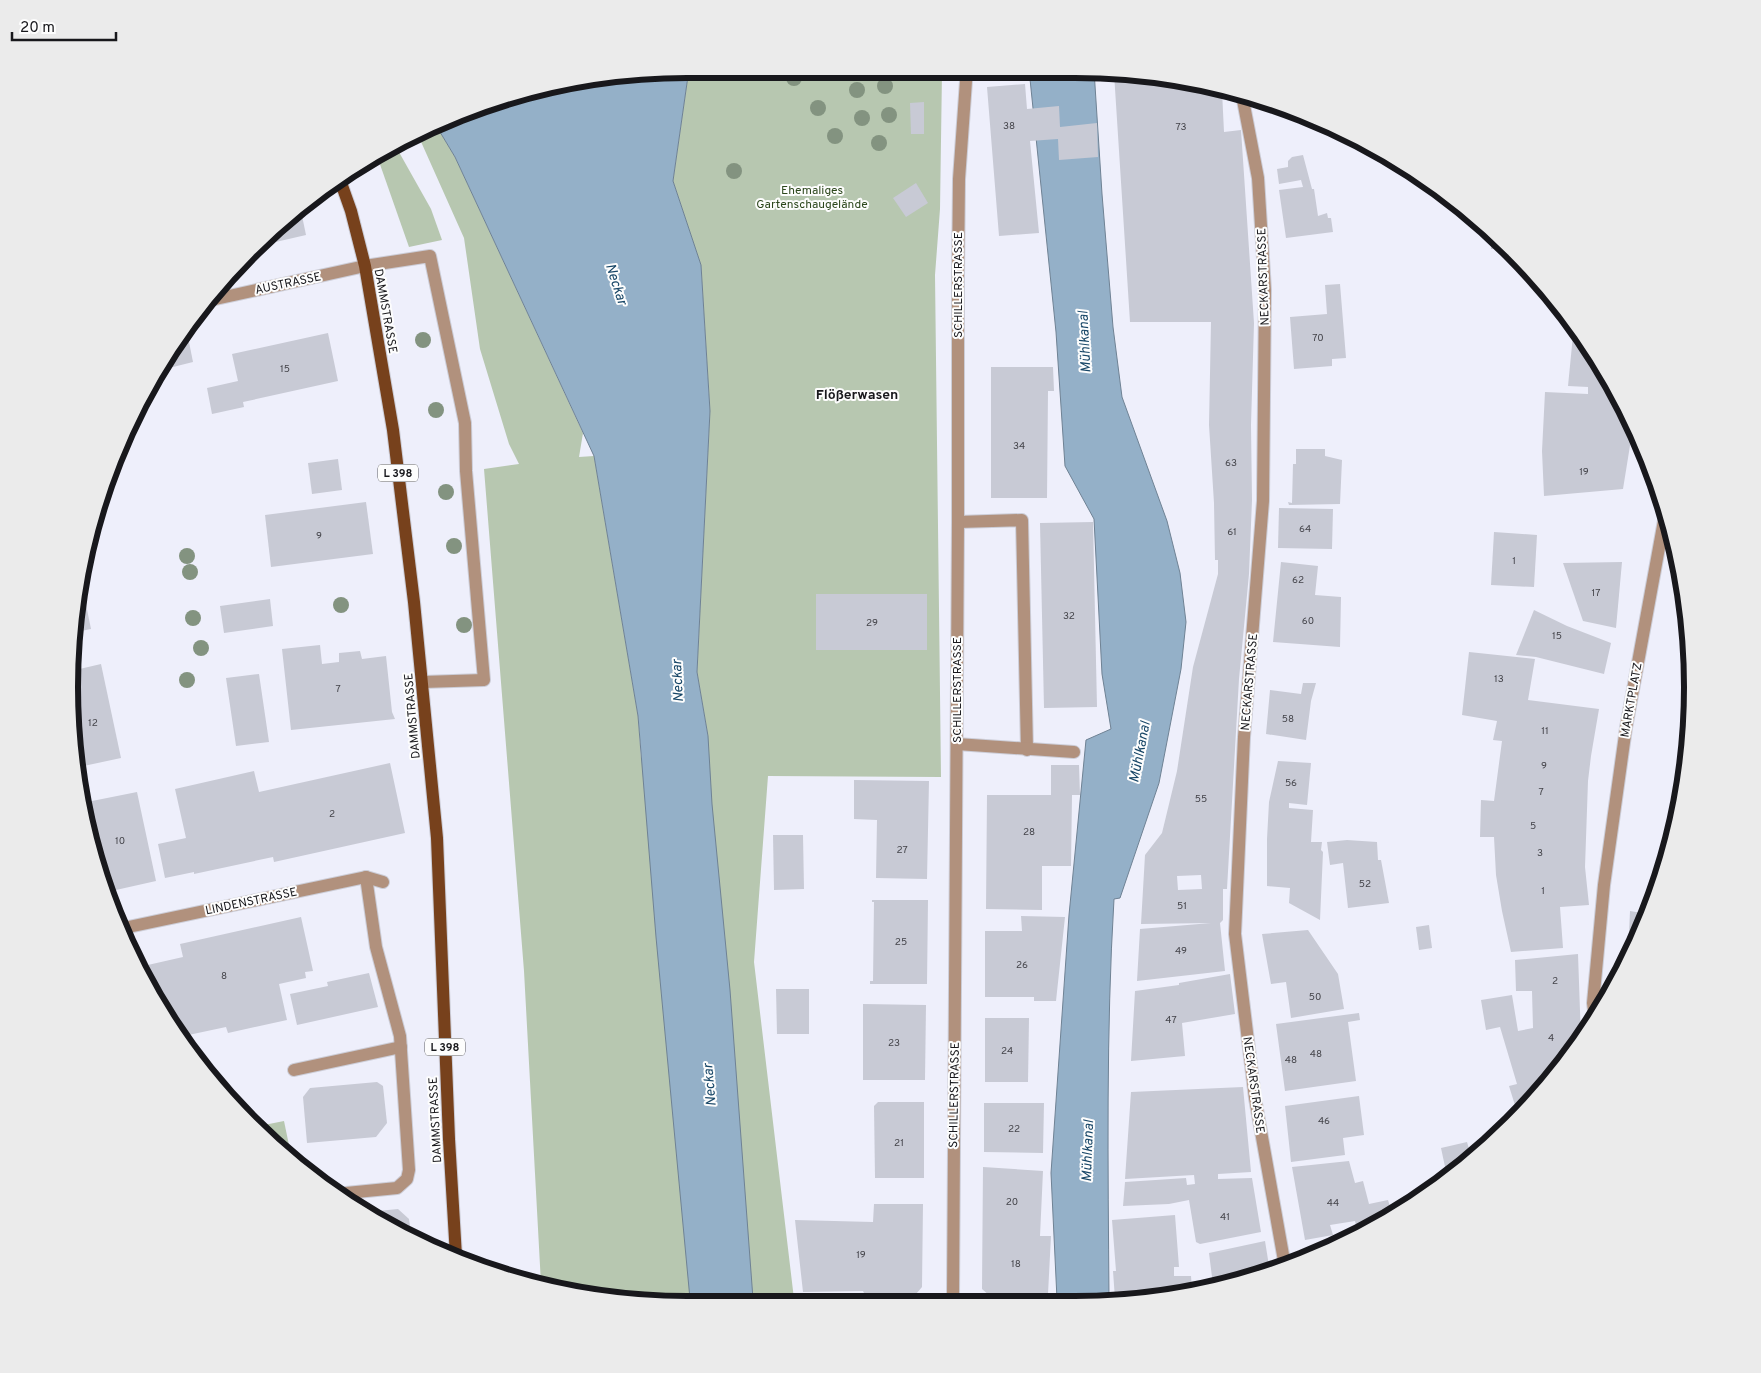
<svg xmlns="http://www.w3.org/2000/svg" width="1761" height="1373" font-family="Overpass,sans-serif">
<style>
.green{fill:#b7c7b0}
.water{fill:#94b0c8;stroke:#6f8294}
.building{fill:#c8cad5;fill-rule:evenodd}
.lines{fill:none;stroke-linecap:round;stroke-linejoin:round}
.minor-casing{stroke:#cccdd7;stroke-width:14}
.major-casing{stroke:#cccdd7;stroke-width:14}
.minor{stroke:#b1917d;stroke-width:12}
.major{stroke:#77411c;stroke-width:12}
.tree{fill:#839380}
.labels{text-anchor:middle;stroke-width:4;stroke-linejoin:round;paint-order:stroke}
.number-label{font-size:10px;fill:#44444a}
.shield{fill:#fdfdfd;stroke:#5d5d60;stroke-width:1}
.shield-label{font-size:11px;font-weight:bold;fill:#18181c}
.park-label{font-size:12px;fill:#2c471c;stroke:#fdfdfd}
.street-label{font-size:12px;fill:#18181c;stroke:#fdfdfd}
.water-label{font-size:14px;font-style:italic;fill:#164566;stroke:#fdfdfd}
.neighbourhood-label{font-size:14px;font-weight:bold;fill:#18181c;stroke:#fdfdfd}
.rim{fill:none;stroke:#18181c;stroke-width:6}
</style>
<rect width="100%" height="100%" fill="#eeeffb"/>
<!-- green -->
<g class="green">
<path d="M 689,69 L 990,70 L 947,73 L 942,72 L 940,209 L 935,275 L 941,777 L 768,776 L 754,962 L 794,1299 L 606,1299 L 541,1284 L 524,971 L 484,469 L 519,464 L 509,444 L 480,349 L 464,238 L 418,135 L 437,127 L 455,157 L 583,433 L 579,457 L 594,456 L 638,716 L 641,758 L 708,736 L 697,672 L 710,411 L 701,266 L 673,181 Z"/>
<path d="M 395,145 L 431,209 L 442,240 L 409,247 L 376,153 Z"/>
<path d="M 284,1121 L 290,1150 L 283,1151 L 254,1127 Z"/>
</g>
<!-- water -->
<g class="water">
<path d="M 689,69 L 673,181 L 701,265 L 710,411 L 697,672 L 708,736 L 712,804 L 730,990 L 753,1299 L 690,1299 L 656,937 L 638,716 L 594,456 L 455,157 L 437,127 L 526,90 Z"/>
<path d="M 1013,70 L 1094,70 L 1102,194 L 1113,327 L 1122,397 L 1167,521 L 1180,573 L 1186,622 L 1181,669 L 1159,783 L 1120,898 L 1114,899 C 1106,1032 1108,1166 1109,1299 L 1057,1299 L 1051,1173 L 1069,915 L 1086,740 L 1111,729 L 1102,674 L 1094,519 L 1065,466 L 1056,332 L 1030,79 Z"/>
</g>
<!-- building -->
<g class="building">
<path d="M 1112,70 L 1222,91 L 1224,132 L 1241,130 L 1254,323 L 1251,425 L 1252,500 L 1249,574 L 1239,679 L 1227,889 L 1223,889 L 1223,920 L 1220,923 L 1225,971 L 1137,981 L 1140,929 L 1211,923 L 1141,924 L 1145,855 L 1162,833 L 1177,771 L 1193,667 L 1218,574 L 1218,560 L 1215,560 L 1214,503 L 1209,425 L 1211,322 L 1130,322 L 1114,73 ZM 1201,875 L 1202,889 L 1178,890 L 1177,876 Z"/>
<path d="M 1025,84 L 1027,109 L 1059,106 L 1060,127 L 1097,123 L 1098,157 L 1059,160 L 1058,139 L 1030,141 L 1039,233 L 999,236 L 987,87 Z"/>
<path d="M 924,102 L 924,134 L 911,134 L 910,103 Z"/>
<path d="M 1303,155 L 1312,189 L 1314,189 L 1318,216 L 1327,213 L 1328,218 L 1331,218 L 1333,232 L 1286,238 L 1279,190 L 1303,187 L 1301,180 L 1279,184 L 1277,169 L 1288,167 L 1288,161 L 1292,157 Z"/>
<path d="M 916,183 L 928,203 L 906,217 L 893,198 Z"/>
<path d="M 301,211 L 306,235 L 254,247 Z"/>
<path d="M 1491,234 L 1507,249 L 1491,249 Z"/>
<path d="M 1340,284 L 1346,358 L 1332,359 L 1332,366 L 1294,369 L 1290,317 L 1327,314 L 1325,285 Z"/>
<path d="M 1574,325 L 1588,344 L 1633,427 L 1623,489 L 1544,496 L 1542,451 L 1545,392 L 1588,394 L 1588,387 L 1568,386 Z"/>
<path d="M 328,333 L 338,381 L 243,402 L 244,407 L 212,414 L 207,388 L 238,381 L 232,354 Z"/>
<path d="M 189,342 L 193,362 L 165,369 L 164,362 L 177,344 Z"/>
<path d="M 991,367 L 1053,367 L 1054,391 L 1048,391 L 1047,498 L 991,498 Z"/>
<path d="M 1296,449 L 1325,449 L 1325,456 L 1342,460 L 1340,504 L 1289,505 L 1288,502 L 1292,503 L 1293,464 L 1296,464 Z"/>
<path d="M 338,459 L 342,490 L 312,494 L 308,463 Z"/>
<path d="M 366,502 L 373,554 L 271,567 L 265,515 Z"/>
<path d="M 1279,508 L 1333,509 L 1332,549 L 1278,548 Z"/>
<path d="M 1093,522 L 1097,707 L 1044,708 L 1040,523 Z"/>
<path d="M 1494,532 L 1537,535 L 1534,587 L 1491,585 Z"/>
<path d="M 1281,562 L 1318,566 L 1315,595 L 1341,597 L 1340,647 L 1273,642 Z"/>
<path d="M 1622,562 L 1616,628 L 1583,621 L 1563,563 Z"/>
<path d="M 82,585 L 91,629 L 76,632 Z"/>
<rect x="816" y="594" width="111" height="56"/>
<path d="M 270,599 L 273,626 L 224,633 L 220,606 Z"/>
<path d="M 1534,610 L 1567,626 L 1611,643 L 1604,674 L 1536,657 L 1516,655 Z"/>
<path d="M 320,645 L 322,664 L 339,662 L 339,653 L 360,651 L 362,659 L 386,656 L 392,712 L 395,719 L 291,730 L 282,649 Z"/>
<path d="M 1469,652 L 1535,659 L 1528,700 L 1599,709 L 1591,756 L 1588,781 L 1585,867 L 1589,905 L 1560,907 L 1563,948 L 1511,952 L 1502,911 L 1496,875 L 1494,837 L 1480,837 L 1481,800 L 1494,801 L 1502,741 L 1493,740 L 1497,721 L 1462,715 Z"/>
<path d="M 101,664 L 121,758 L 79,767 L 69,687 L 71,671 Z"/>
<path d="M 1690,671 L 1692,687 L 1683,777 L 1682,777 Z"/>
<path d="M 259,674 L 269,742 L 236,746 L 226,678 Z"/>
<path d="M 1303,683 L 1316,683 L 1311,701 L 1306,740 L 1266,734 L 1270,690 L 1301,694 Z"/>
<path d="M 1278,761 L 1311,763 L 1307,805 L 1289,803 L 1289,808 L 1313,810 L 1311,842 L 1322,842 L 1321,850 L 1323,852 L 1320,920 L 1289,903 L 1290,888 L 1267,886 L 1267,839 L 1269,802 Z"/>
<path d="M 390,763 L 405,833 L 274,862 L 273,857 L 194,874 L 194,872 L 165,878 L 158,844 L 186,838 L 175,789 L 254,771 L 259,792 Z"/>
<path d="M 1051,765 L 1079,765 L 1080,795 L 1072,795 L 1071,866 L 1042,866 L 1042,910 L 986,909 L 987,795 L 1051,795 Z"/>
<path d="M 854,780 L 929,781 L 927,879 L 876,878 L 877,820 L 854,819 Z"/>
<path d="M 137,792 L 156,881 L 107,892 L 96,846 L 93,844 L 92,836 L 94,833 L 87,802 Z"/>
<path d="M 773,835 L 803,835 L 804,889 L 774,890 Z"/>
<path d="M 1347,840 L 1377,842 L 1378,860 L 1381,860 L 1389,903 L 1348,908 L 1343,863 L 1330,865 L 1327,842 Z"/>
<path d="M 872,900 L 928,900 L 927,984 L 870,984 L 870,981 L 873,981 L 874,902 L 872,902 Z"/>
<path d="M 1630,911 L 1648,914 L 1645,923 L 1628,955 Z"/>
<path d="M 1021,916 L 1065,917 L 1056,1001 L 1034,1001 L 1034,997 L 985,997 L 985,931 L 1022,931 Z"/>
<path d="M 301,917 L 313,971 L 305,972 L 306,978 L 279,984 L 287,1020 L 228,1033 L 226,1027 L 179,1037 L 173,1029 L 139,967 L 183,957 L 180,944 Z"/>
<path d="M 1429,925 L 1432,948 L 1419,950 L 1416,927 Z"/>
<path d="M 1308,930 L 1338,974 L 1344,1009 L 1291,1018 L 1286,982 L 1271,984 L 1262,934 Z"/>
<path d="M 1578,954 L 1581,1039 L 1518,1115 L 1509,1086 L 1517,1084 L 1500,1027 L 1486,1030 L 1481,1000 L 1512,995 L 1518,1031 L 1533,1028 L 1532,991 L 1516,991 L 1515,960 Z"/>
<path d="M 369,973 L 378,1007 L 297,1025 L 290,994 L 328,986 L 327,982 Z"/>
<path d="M 1230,974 L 1235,1014 L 1182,1023 L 1185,1056 L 1131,1061 L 1135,991 L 1179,985 L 1179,983 Z"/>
<path d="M 776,989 L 809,989 L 809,1034 L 777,1034 Z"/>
<path d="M 863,1004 L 926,1005 L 925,1080 L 863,1080 Z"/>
<path d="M 1359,1013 L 1360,1020 L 1348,1022 L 1356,1081 L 1285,1091 L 1276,1024 Z"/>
<path d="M 985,1018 L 1029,1018 L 1028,1082 L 985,1082 Z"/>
<path d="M 377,1082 L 383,1086 L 387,1123 L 376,1137 L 307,1143 L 303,1097 L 310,1088 Z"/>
<path d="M 1243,1087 L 1251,1172 L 1218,1174 L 1218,1179 L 1252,1178 L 1261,1232 L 1200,1244 L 1196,1242 L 1189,1200 L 1169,1204 L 1123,1206 L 1125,1182 L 1186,1178 L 1187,1185 L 1195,1184 L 1194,1175 L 1125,1179 L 1131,1092 Z"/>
<path d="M 1359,1096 L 1364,1135 L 1343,1138 L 1345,1155 L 1291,1162 L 1285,1106 Z"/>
<path d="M 878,1102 L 924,1102 L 924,1178 L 875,1178 L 874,1106 Z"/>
<path d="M 984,1103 L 1044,1103 L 1043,1153 L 984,1152 Z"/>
<path d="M 1467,1142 L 1471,1156 L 1447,1176 L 1441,1148 Z"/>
<path d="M 1349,1161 L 1355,1183 L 1363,1181 L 1369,1204 L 1388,1200 L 1392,1213 L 1357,1230 L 1355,1221 L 1330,1225 L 1333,1235 L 1305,1240 L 1292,1167 Z"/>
<path d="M 983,1167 L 1043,1171 L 1040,1236 L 1051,1236 L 1048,1294 L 1037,1293 L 1037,1296 L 990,1296 L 982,1289 Z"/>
<path d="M 874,1204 L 923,1204 L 922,1287 L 916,1294 L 864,1293 L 863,1291 L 803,1292 L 795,1220 L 873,1222 Z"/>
<path d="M 398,1209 L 409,1219 L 411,1234 L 368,1212 Z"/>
<path d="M 1175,1215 L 1179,1267 L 1174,1267 L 1174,1276 L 1191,1276 L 1192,1290 L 1155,1299 L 1115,1299 L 1113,1271 L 1116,1271 L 1112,1220 Z"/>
<path d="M 1265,1241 L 1270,1272 L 1213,1285 L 1209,1253 Z"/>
</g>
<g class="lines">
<!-- minor casing -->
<g class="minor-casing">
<g id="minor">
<path d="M 1242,95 L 1258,178 L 1265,290 L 1263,501 L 1244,737 L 1235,934 L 1255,1098 L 1285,1266"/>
<path d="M 211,300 L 365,266 L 430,256 L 465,423 L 466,471 L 484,680 L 423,682"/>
<path d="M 958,522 L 1022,520 L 1027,750"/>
<path d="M 957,744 L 1074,752"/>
<path d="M 119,929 L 366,877 L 383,882"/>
<path d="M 1595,1018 L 1593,1003 L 1604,885 L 1626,728 L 1665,515"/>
<path d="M 294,1070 L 401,1047"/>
<path d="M 336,1194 L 397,1188 L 407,1179 L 409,1170 L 400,1036 L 376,947 L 366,877"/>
<path d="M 953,1299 L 958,522 L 958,275 L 959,179 L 966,81"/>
</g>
</g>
<!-- major casing -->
<g class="major-casing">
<path id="major" d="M 340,180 L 351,211 L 365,266 L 393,430 L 414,602 L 437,838 L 449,1139 L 456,1256"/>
</g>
<!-- minor -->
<use href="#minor" class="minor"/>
<!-- major -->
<use href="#major" class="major"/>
</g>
<!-- trees -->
<g class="tree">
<circle cx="794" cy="78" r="8"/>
<circle cx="885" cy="86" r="8"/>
<circle cx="857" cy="90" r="8"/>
<circle cx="818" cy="108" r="8"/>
<circle cx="889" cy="115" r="8"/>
<circle cx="862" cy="118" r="8"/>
<circle cx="835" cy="136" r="8"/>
<circle cx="879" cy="143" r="8"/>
<circle cx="734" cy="171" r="8"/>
<circle cx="423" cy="340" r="8"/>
<circle cx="436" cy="410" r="8"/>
<circle cx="446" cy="492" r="8"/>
<circle cx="454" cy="546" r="8"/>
<circle cx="187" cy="556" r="8"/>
<circle cx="190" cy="572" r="8"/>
<circle cx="341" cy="605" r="8"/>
<circle cx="193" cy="618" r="8"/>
<circle cx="464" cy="625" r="8"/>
<circle cx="201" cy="648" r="8"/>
<circle cx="187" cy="680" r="8"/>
</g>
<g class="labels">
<!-- number labels -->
<g class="number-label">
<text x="1009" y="129">38</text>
<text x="1181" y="130">73</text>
<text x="1318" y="341">70</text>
<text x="285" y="372">15</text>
<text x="1019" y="449">34</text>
<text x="1231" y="466">63</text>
<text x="1584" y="475">19</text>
<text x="1305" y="532">64</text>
<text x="1232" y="535">61</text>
<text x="319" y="539">9</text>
<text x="1514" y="564">1</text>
<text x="1298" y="583">62</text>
<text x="1596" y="596">17</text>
<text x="1069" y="619">32</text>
<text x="1308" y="624">60</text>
<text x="872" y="626">29</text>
<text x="1557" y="639">15</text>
<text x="1499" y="682">13</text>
<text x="338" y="692">7</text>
<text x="1288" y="722">58</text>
<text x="93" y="726">12</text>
<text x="1545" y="734">11</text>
<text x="1544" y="769">9</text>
<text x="1291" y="786">56</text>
<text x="1541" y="795">7</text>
<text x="1201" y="802">55</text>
<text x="332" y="817">2</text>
<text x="1533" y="829">5</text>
<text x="1029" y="835">28</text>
<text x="120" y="844">10</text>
<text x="902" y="853">27</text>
<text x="1540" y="856">3</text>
<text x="1365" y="887">52</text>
<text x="1543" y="894">1</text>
<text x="1182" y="909">51</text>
<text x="901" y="945">25</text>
<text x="1181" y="954">49</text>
<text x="1022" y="968">26</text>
<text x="224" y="979">8</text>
<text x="1555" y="984">2</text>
<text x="1315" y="1000">50</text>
<text x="1171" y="1023">47</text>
<text x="1551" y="1041">4</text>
<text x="894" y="1046">23</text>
<text x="1007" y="1054">24</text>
<text x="1316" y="1057">48</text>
<text x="1291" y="1063">48</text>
<text x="1324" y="1124">46</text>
<text x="1014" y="1132">22</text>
<text x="899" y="1146">21</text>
<text x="1012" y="1205">20</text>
<text x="1333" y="1206">44</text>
<text x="1225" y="1220">41</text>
<text x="861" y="1258">19</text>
<text x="1016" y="1267">18</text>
</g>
<!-- shield labels -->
<g class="shield">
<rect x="378" y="464.5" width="40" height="17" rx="4"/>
<rect x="425" y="1038.5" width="40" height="17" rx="4"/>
</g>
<g class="shield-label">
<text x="398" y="477">L 398</text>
<text x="445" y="1051">L 398</text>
</g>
<!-- park labels -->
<g class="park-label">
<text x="812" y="194">Ehemaliges<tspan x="812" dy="14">Gartenschaugelände</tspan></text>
</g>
<!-- street labels -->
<g class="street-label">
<text transform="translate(1263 277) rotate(-92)" y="4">NECKARSTRASSE</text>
<text transform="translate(288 283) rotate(-12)" y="4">AUSTRASSE</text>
<text transform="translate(958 285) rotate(-90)" y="4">SCHILLERSTRASSE</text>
<text transform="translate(386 311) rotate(80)" y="4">DAMMSTRASSE</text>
<text transform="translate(1249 682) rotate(-85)" y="4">NECKARSTRASSE</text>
<text transform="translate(957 690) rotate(-90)" y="4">SCHILLERSTRASSE</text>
<text transform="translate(1631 700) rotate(-80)" y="4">MARKTPLATZ</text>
<text transform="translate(412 716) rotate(-95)" y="4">DAMMSTRASSE</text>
<text transform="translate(251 901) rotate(-12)" y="4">LINDENSTRASSE</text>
<text transform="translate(1254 1085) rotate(82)" y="4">NECKARSTRASSE</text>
<text transform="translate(954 1095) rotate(-89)" y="4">SCHILLERSTRASSE</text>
<text transform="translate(435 1120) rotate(-93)" y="4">DAMMSTRASSE</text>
</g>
<!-- water labels -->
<g class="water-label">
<text transform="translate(617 284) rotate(72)" y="5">Neckar</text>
<text transform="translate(1084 342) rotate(-93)" y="5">Mühlkanal</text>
<text transform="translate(677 681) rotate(-93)" y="5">Neckar</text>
<text transform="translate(1139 752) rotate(-79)" y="5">Mühlkanal</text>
<text transform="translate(709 1085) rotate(-95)" y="5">Neckar</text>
<text transform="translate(1087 1151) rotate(-88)" y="5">Mühlkanal</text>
</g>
<!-- neighbourhood labels -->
<g class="neighbourhood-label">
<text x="857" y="399">Flößerwasen</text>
</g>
</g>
<!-- crop -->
<path d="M0 0H1761V1373H0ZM687 78H1075A609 609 0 0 1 1684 687V687A609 609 0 0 1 1075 1296H687A609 609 0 0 1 78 687V687A609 609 0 0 1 687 78Z" fill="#ebebeb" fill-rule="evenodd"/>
<path class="rim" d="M687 78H1075A609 609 0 0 1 1684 687V687A609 609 0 0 1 1075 1296H687A609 609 0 0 1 78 687V687A609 609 0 0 1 687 78Z"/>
<!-- scale -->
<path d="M12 32v8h104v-8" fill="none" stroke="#18181c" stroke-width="2.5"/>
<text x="20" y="32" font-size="15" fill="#18181c" stroke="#fdfdfd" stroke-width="4" paint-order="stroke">20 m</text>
</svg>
